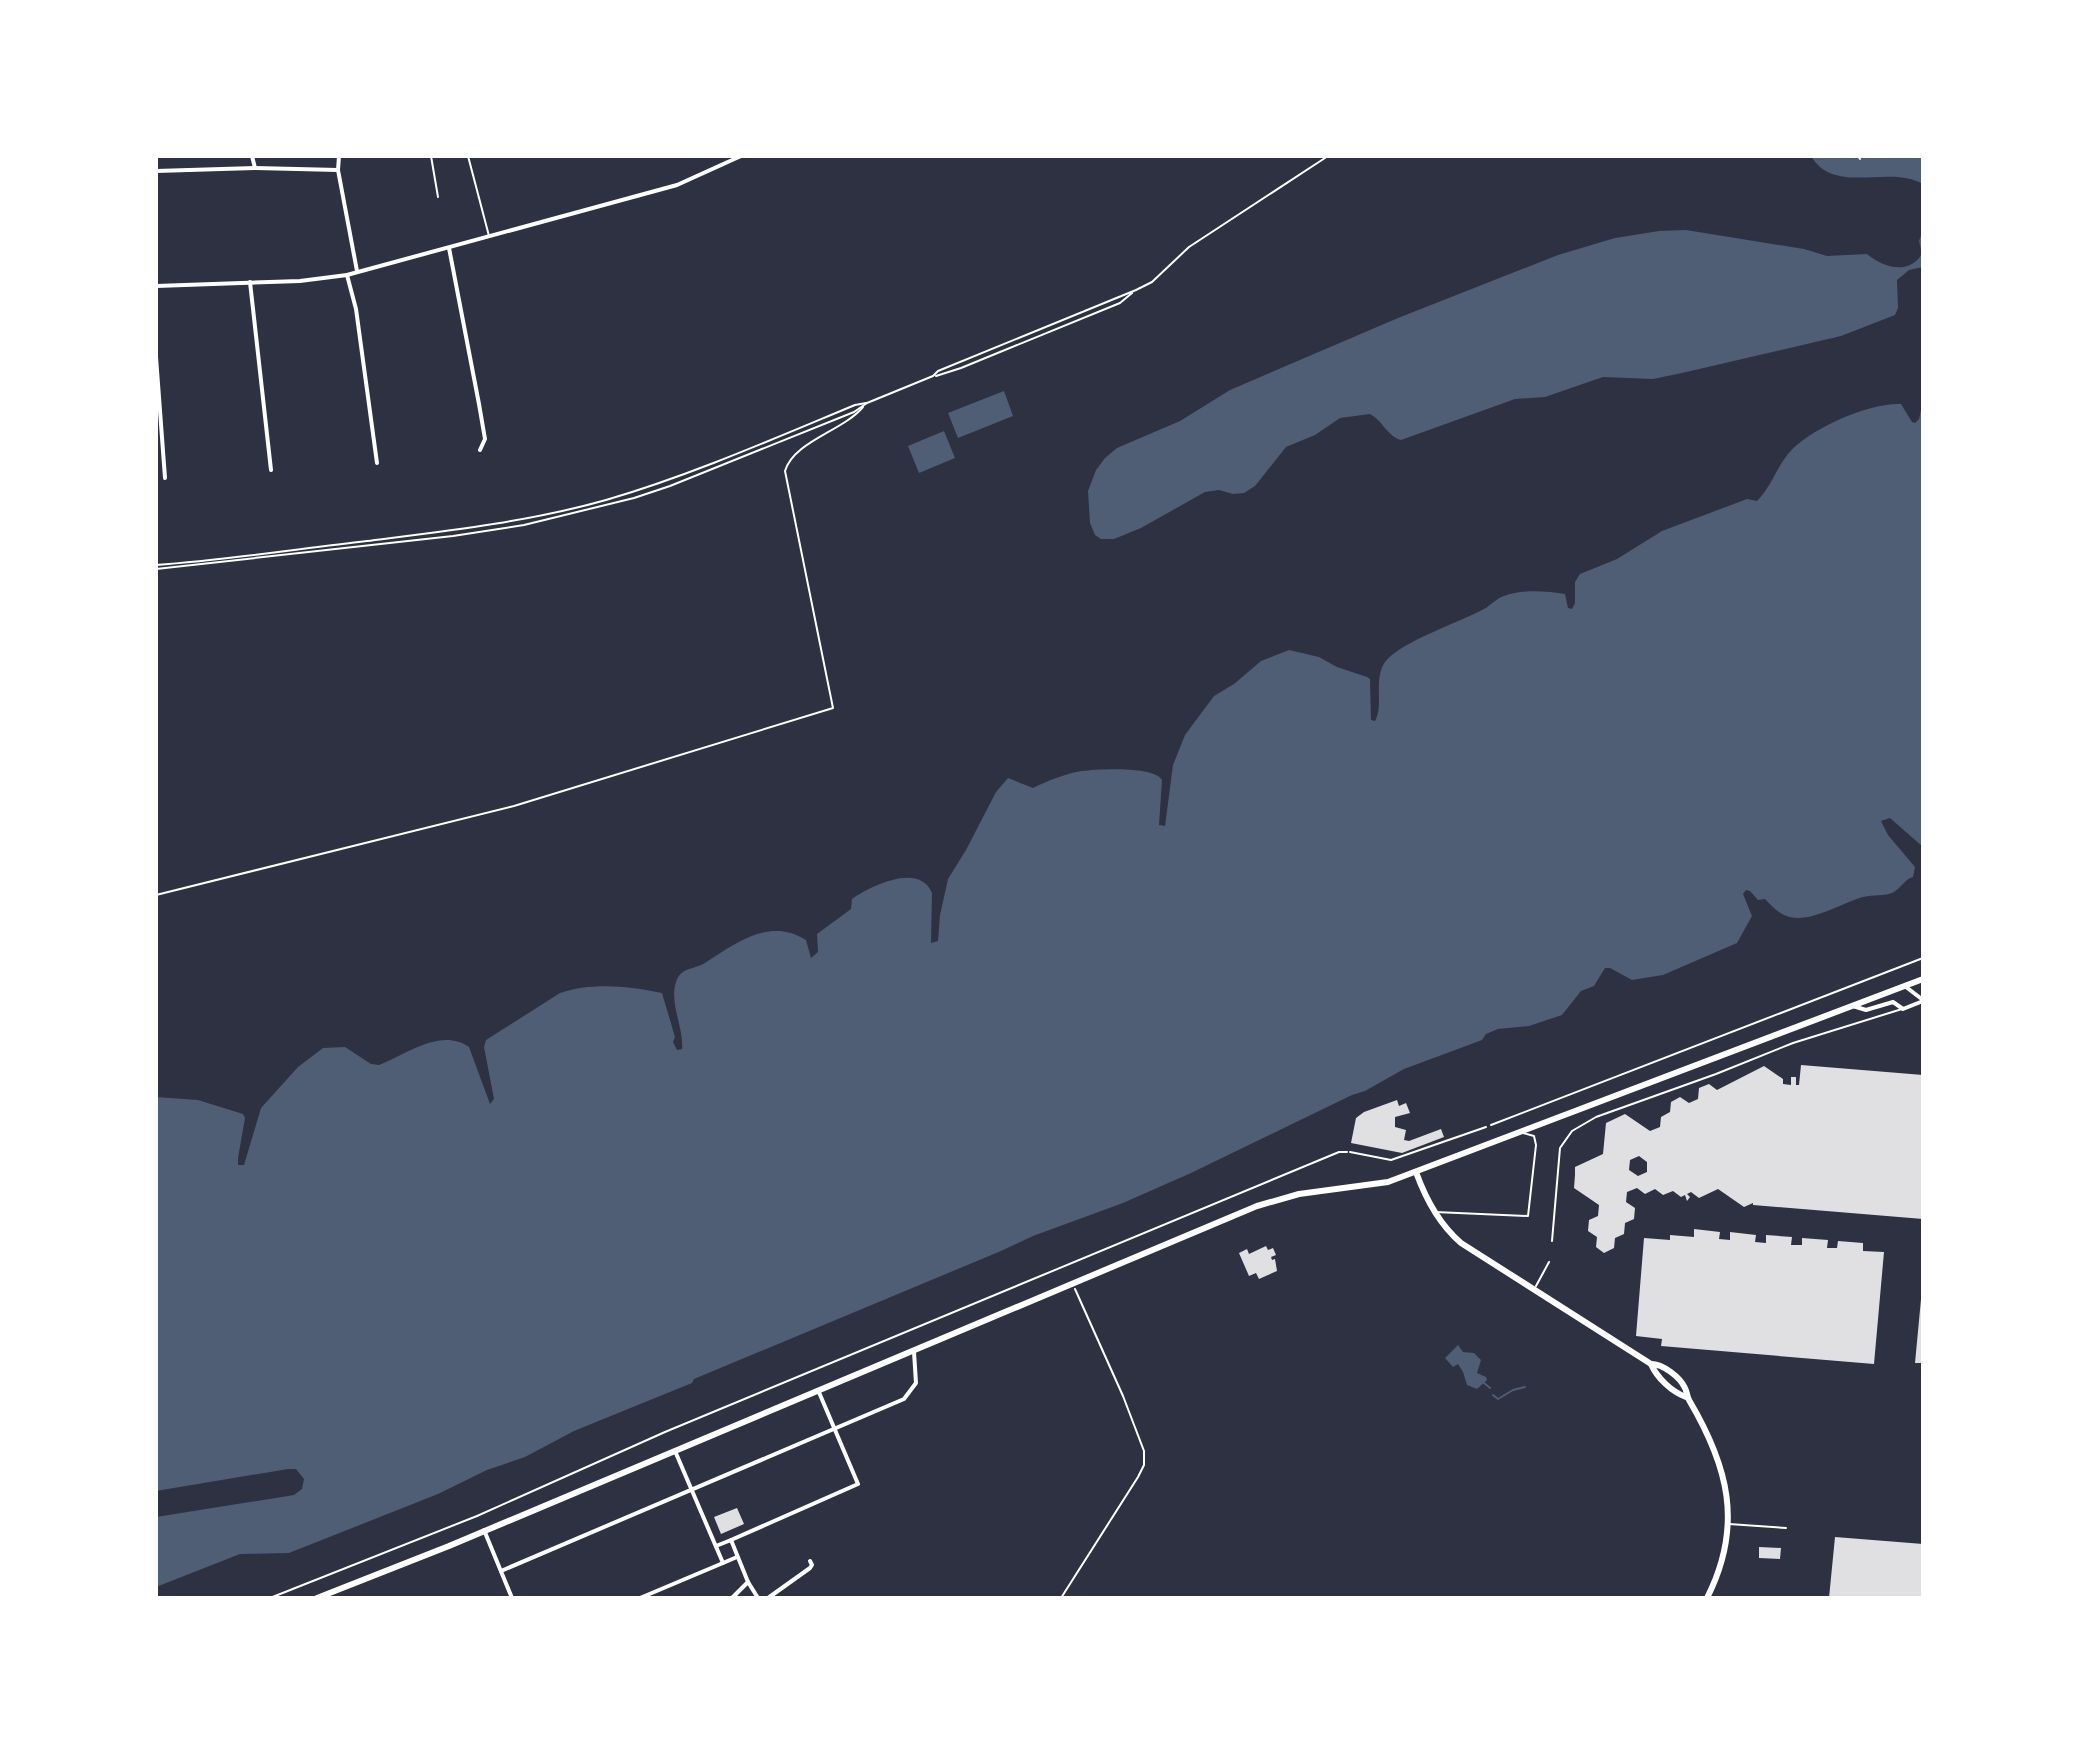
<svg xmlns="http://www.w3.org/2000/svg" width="2079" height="1754" font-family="Montserrat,sans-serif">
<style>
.water{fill:#4f5d75}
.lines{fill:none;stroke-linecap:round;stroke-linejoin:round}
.stream{stroke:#4f5d75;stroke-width:2}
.building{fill:#e0e0e3;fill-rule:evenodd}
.path{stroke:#fff;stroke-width:2}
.service{stroke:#fff;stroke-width:2}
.minor{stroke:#fff;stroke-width:4}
.tertiary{stroke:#fff;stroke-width:6}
</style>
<rect width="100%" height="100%" fill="#2d3142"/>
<!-- water -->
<g class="water">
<path d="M 1811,156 L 1923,156 L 1923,184 C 1888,164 1835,196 1811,156 Z"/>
<path d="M 1686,230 L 1804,249 L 1827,256 L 1867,254 C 1883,267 1908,276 1922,254 L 1919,241 L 1923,230 L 1923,267 L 1909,270 L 1897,280 L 1898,308 L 1895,315 L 1841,336 L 1682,373 L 1653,379 L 1603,377 L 1545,397 L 1515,399 L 1401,440 C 1387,436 1383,421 1370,414 L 1340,418 L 1315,435 L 1286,447 L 1255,486 L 1244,493 L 1233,494 L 1219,490 L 1205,492 L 1141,528 L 1114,539 L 1101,539 L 1095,535 L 1090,523 L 1088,491 L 1096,470 L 1105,458 L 1117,448 L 1180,421 L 1230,390 L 1398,318 L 1558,255 L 1615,238 L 1659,231 Z"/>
<path d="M 1004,391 L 1013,416 L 958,438 L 948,413 Z"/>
<path d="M 1923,401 L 1923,847 L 1890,818 L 1881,821 L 1888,835 L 1915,867 L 1913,877 C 1905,879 1902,887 1894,892 C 1885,897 1873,894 1863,897 C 1841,903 1807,926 1784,915 C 1776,911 1771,905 1765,899 L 1758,900 L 1750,891 L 1746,890 L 1743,894 L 1752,916 L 1737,943 L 1663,975 L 1632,980 L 1610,968 L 1605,968 L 1594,986 L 1581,991 L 1562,1015 L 1529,1026 L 1498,1029 L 1486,1034 L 1482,1040 L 1404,1069 L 1365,1091 L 1352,1095 L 1191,1173 L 1123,1203 L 1033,1236 L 1001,1251 L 694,1379 L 692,1383 L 574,1431 L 525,1457 L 487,1470 L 438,1494 L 289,1553 L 240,1554 L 156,1587 L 156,1517 L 294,1495 L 302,1489 L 304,1479 L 296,1469 L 288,1469 L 156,1491 L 156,1097 L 198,1100 L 243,1114 L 245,1118 L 238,1158 L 238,1165 L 244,1165 L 261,1108 L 298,1067 L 323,1048 L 345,1047 L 371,1064 L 379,1065 C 405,1055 441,1027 469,1047 L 490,1104 L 494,1099 L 484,1047 L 486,1040 L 560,993 C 590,982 632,986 662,993 L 675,1037 L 673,1042 L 677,1050 L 682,1049 C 684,1028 669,1003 676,982 C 681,967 693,970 705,963 C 736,943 769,917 806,940 L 811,958 L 818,952 L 817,934 L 851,909 L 852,899 C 871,886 919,862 932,893 L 931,943 L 938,941 L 940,915 L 948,879 L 966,850 L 996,792 L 1008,778 L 1033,788 C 1047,781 1067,773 1082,771 C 1099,769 1154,766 1162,780 L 1159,825 L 1165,826 L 1173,765 L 1185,735 L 1214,696 L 1234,684 L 1261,661 L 1289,650 L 1319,657 L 1337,667 L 1367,677 L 1370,679 L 1371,720 L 1375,721 C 1384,706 1373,679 1385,662 C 1400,642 1460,622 1484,609 C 1491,605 1497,598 1504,596 C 1522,589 1547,591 1565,594 L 1568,608 L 1572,609 L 1575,603 L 1575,582 L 1580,574 L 1617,559 L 1662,531 L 1747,499 L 1757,501 C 1771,487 1776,469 1788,454 C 1808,429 1870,402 1901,404 L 1912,422 L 1915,423 L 1919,419 Z"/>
<path d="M 944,431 L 955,458 L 919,473 L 908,446 Z"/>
<path d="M 1458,1345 L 1463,1352 L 1474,1353 L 1481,1360 L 1477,1373 L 1486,1377 L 1487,1380 L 1477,1389 L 1467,1385 L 1463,1372 L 1458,1364 L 1453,1367 L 1445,1358 Z"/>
</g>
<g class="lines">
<!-- stream -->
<g class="stream">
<path d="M 1484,1383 L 1490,1388"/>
<path d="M 1493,1395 L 1498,1399 L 1513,1390 L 1525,1387"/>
</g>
</g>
<!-- building -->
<g class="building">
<path d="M 1801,1065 L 1923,1075 L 1923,1219 L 1753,1205 L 1753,1203 L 1744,1207 L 1718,1189 L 1699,1198 L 1691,1192 L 1687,1194 L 1690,1197 L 1687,1201 L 1685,1195 L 1681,1197 L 1673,1191 L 1663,1195 L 1655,1189 L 1645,1194 L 1637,1188 L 1627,1192 L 1626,1202 L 1635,1208 L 1634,1219 L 1625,1223 L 1624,1234 L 1615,1238 L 1614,1248 L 1604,1253 L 1596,1247 L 1597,1237 L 1588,1231 L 1589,1220 L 1598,1216 L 1599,1205 L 1574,1188 L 1575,1175 L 1575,1167 L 1603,1154 L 1606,1123 L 1625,1114 L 1650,1131 L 1660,1127 L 1661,1117 L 1670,1112 L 1671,1102 L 1680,1097 L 1689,1103 L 1698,1099 L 1699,1088 L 1709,1084 L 1717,1090 L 1764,1066 L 1783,1079 L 1783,1084 L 1791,1085 L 1791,1077 L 1796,1077 L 1796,1085 L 1799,1085 ZM 1639,1156 L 1647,1162 L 1647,1172 L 1638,1176 L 1629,1170 L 1630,1160 Z"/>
<path d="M 1397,1100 L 1399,1106 L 1406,1103 L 1410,1113 L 1395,1117 L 1395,1127 L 1406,1130 L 1404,1140 L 1409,1141 L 1441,1129 L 1444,1137 L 1402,1153 L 1351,1143 L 1356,1118 L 1364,1112 Z"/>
<path d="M 1694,1229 L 1720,1232 L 1719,1239 L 1730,1240 L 1730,1232 L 1756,1235 L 1755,1242 L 1766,1243 L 1766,1235 L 1792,1237 L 1791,1245 L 1802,1245 L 1802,1238 L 1828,1240 L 1827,1248 L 1837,1248 L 1838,1241 L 1863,1243 L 1863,1251 L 1884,1252 L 1874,1364 L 1661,1346 L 1662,1339 L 1636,1336 L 1644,1238 L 1670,1240 L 1670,1235 L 1694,1237 Z"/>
<path d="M 1266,1246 L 1268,1250 L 1273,1248 L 1276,1255 L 1271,1257 L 1272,1260 L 1275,1259 L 1277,1271 L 1259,1279 L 1256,1273 L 1249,1276 L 1239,1253 L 1247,1249 L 1249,1254 Z"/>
<path d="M 1921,1299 L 1923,1299 L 1923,1363 L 1915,1363 Z"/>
<path d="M 737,1508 L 744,1524 L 721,1534 L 714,1517 Z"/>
<path d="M 1835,1537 L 1923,1544 L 1923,1598 L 1829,1598 Z"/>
<path d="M 1759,1547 L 1781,1548 L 1780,1559 L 1759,1558 Z"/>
</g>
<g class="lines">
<!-- path -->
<g class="path">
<path d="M 1858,156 L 1860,159"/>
<path d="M 936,376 L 961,368 L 1120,303 L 1132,293"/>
<path d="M 156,565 C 227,560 297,549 367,541 C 447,531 528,522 606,500 C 691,475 773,439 855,405 L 866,403"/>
<path d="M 156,569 L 453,536 L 524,525 L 634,498 L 670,486 L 854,412 L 867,403 L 933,376 L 938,371 L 1136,290 L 1152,282 L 1189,247 L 1328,156"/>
<path d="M 156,895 L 514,806 L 833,708 L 785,471 C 794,441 843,431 863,407"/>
<path d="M 1491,1125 L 1923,958"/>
<path d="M 270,1598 L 477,1516 L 665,1432 L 1339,1152 L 1347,1152"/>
<path d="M 1061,1598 L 1138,1477 L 1144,1465 L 1144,1451 L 1123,1396 L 1075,1289"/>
</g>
<!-- service -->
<g class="service">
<path d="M 431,156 L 438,197"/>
<path d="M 468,156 L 489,236"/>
<path d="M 1350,1152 L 1391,1160 L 1486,1127"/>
<path d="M 1435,1212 L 1528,1216 L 1536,1145 L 1534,1136 L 1523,1133"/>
<path d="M 1552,1241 L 1560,1148 L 1572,1131 L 1596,1117 L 1716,1074 L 1793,1043 L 1902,1009"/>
<path d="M 1536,1286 L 1549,1262"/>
<path d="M 1729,1524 L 1786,1528"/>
</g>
<!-- minor -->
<g class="minor">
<path d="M 252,156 L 255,168"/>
<path d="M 339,156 L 338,170 L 357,271"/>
<path d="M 156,171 L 255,168 L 338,170"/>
<path d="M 449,248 L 479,404 L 485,439 L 480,450"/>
<path d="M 347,275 L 356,309 L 377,463"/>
<path d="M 250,282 L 271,470"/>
<path d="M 156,286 L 300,281 L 347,275 L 677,185 L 741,156"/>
<path d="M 156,357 L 165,478"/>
<path d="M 1906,987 L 1923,1000"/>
<path d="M 1853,1006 L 1866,1010 L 1893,1002 L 1903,1009 L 1923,1001"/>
<path d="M 675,1451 L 723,1563 L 737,1557"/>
<path d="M 484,1530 L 512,1598"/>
<path d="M 731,1540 L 858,1484 L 818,1390"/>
<path d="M 716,1546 L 731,1540 L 748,1582 L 758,1598"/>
<path d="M 501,1571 L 904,1399 L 916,1383 L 914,1352"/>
<path d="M 640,1598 L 723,1563"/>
<path d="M 732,1598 L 748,1582"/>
<path d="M 768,1598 L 810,1568 L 812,1565 L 810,1561"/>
</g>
<!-- tertiary -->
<g class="tertiary">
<path d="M 1416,1172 C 1426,1200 1439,1224 1461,1243 L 1651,1364 C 1663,1364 1680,1377 1685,1388 C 1687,1392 1687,1396 1689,1400 C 1728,1466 1744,1525 1707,1598"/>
<path d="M 1651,1364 C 1657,1378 1672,1392 1686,1397"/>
<path d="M 317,1598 L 449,1546 L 1257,1206 L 1299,1194 L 1388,1182 L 1923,979"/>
</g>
</g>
<!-- border -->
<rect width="2079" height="1754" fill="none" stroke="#ffffff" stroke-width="316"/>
</svg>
